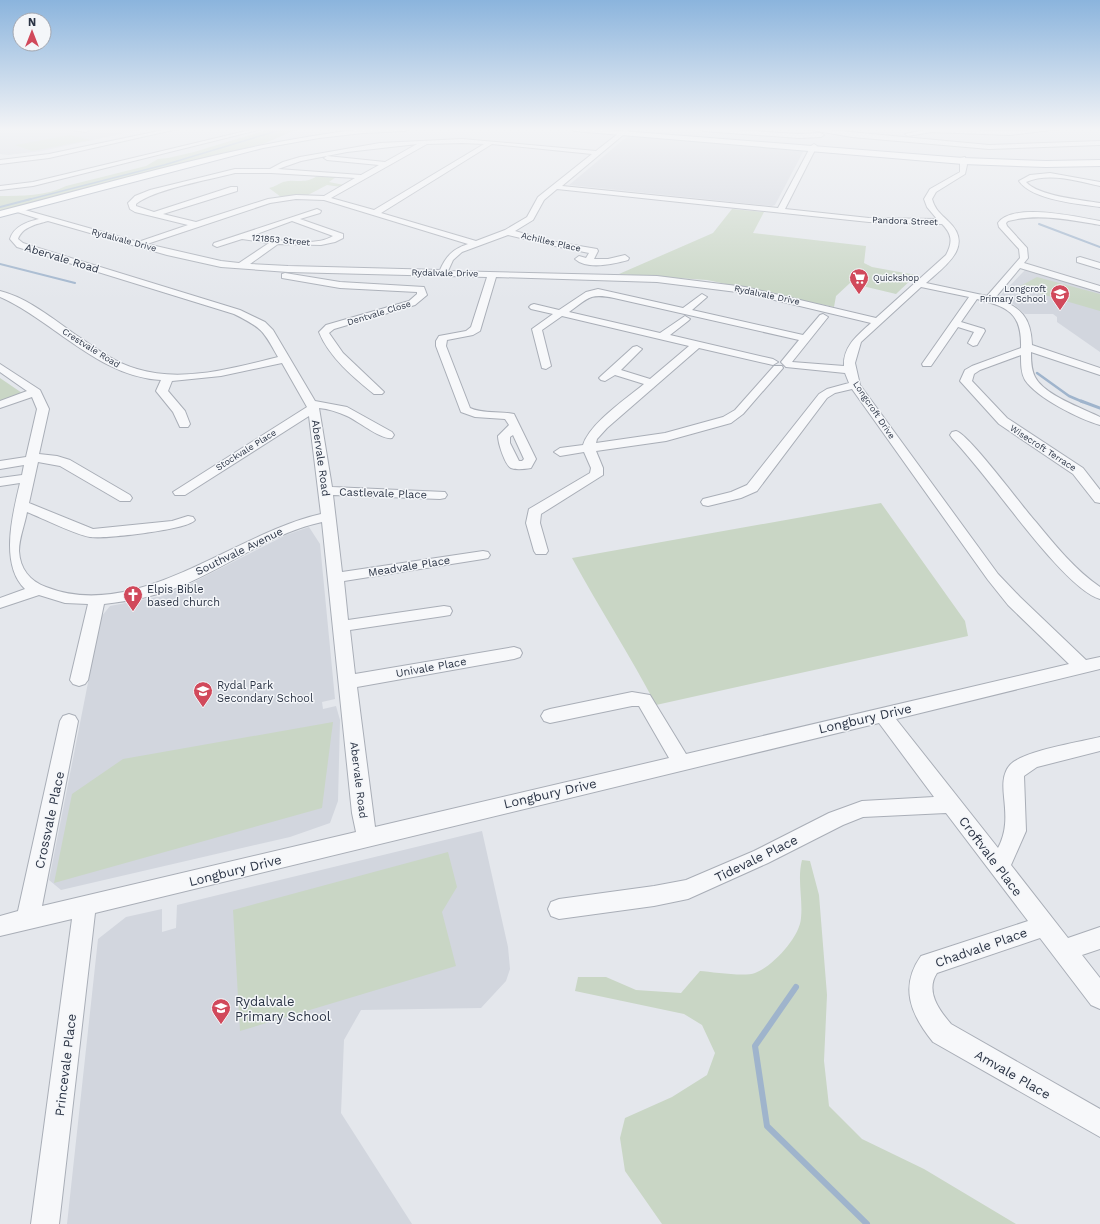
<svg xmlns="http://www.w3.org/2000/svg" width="1100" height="1224" font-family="'Work Sans',sans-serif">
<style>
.built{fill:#d2d6de}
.green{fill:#c9d6c5}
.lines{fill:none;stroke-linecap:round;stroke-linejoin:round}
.stream-far4{stroke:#9fb4cc;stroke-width:1.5}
.stream-far3{stroke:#9fb4cc;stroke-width:2}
.stream-far2{stroke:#9fb4cc;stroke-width:2.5}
.stream-far1{stroke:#9fb4cc;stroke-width:3}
.stream{stroke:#9fb4cc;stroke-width:6}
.minor-casing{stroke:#a9aeb7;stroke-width:2}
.major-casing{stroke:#a3abb8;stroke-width:2}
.minor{fill:#f7f8fa;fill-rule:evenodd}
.major{fill:#fff;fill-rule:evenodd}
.labels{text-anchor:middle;stroke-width:3;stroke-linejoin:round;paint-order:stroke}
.far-street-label{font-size:9px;fill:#2b3445;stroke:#f4f6f9}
.far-poi-label{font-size:9px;fill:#2b3445;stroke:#f4f6f9;text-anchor:start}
.street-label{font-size:11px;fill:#2b3445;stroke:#f4f6f9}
.poi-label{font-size:11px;fill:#2b3445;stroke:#f4f6f9;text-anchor:start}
.near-street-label{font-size:13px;fill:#2b3445;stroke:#f4f6f9}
.near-poi-label{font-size:13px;fill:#2b3445;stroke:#f4f6f9;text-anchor:start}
</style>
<rect width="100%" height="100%" fill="#e4e7ec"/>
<!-- built -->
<g class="built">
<path d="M 0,129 L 144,129 L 42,151 L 8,155 L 0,154 Z"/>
<path d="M 629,135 L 804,150 L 775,205 L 772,206 L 569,185 Z"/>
<path d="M 1026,269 L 1100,291 L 1100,352 L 1057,322 L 1057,317 L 1053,314 L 1025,314 L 1013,304 L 997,299 Z"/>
<path d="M 309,527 L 320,544 L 335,699 L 322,702 L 323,709 L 336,706 L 340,720 L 338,801 L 330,823 L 290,837 L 61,890 L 49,880 L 101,617 L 110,606 L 162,596 L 186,586 L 286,535 Z"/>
<path d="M 482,831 L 508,947 L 510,969 L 506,981 L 481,1008 L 361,1010 L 344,1040 L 341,1113 L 412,1224 L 67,1224 L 98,939 L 126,917 L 162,909 L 162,932 L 176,928 L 177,905 Z"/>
</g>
<!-- green -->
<g class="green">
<path d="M 270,129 L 298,129 L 263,144 L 0,212 L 0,196 C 21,196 47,196 66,186 L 146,166 L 158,159 L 168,158 L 194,152 Z"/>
<path d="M 70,135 L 90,140 L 32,151 L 15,145 Z"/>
<path d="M 317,176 L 336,177 L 329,182 L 344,185 L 341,187 L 327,185 L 308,195 L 281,197 L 269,188 C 274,187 278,184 283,182 C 296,178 304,185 317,176 Z"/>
<path d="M 732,209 L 764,212 L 753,233 L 866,246 L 864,263 L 872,267 L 916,275 L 896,294 L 850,283 L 836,296 L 834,307 L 707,280 L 619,274 L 713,233 Z"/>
<path d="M 1037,277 L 1100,294 L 1100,311 L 1031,291 L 1024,295 L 1011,291 Z"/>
<path d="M 0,378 L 22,393 L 0,401 Z"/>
<path d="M 881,503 L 965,621 L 968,636 L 656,705 C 630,655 599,608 572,558 Z"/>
<path d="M 333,722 L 322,808 L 54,883 L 72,794 L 123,759 Z"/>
<path d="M 448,852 L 457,887 L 442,912 L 456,966 L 240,1031 L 233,910 Z"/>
<path d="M 802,860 L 810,861 L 819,895 L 827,995 L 824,1061 L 829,1106 L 862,1139 L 924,1169 L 1016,1224 L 662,1224 L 625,1171 L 620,1138 L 625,1118 L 672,1097 L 707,1075 L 715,1053 L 702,1025 L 684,1014 L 575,991 L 578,977 L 606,977 L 636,990 L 681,993 L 700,971 C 712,972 745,977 755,973 C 772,967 800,937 801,918 C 803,899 797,879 802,860 Z"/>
</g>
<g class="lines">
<!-- stream-far4 -->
<path class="stream-far4" d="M 27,200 L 164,165 L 283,129"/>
<!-- stream-far3 -->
<g class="stream-far3">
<path d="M 0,207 L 31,199"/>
<path d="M 1039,224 L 1100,247"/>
<path d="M 0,264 L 75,283"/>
</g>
<!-- stream-far2 -->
<path class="stream-far2" d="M 1037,373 L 1069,396 L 1083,402"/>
<!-- stream-far1 -->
<path class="stream-far1" d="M 1081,401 L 1100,408"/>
<!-- stream -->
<path class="stream" d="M 796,987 L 755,1046 L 767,1126 L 867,1224"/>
<!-- minor casing -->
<g class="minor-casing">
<g id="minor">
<path d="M 65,129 L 87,129 L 89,130 L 86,132 Z"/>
<path d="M 168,129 L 177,129 L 49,158 L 0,164 L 0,160 L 49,154 Z"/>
<path d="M 254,129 L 262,129 L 33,186 L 0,190 L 0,186 L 33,182 Z"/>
<path d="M 624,129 L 629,130 L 562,186 L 778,208 L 811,146 L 814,144 L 817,146 L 785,209 L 869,218 L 937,219 L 927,207 L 924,199 L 930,189 L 960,172 L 960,158 L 965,157 L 967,165 L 965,174 L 936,192 L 932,199 C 935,210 941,214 948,221 C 975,246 945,266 926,283 L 987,296 L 1020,258 L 1019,249 L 999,227 L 998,223 C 1013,202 1077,217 1100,221 L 1100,225 C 1069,220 1039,213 1008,221 L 1006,223 L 1007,226 L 1027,248 L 1028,258 L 1024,263 L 1100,286 L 1100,292 L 1020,268 L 995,298 C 1021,307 1031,317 1032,345 L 1100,368 L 1100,375 L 1031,352 C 1031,360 1031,369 1035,377 C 1044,395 1082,408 1100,417 L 1100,425 C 1079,419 1037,398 1025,380 C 1021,373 1021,364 1021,355 L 980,370 L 974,374 L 972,381 L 1007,418 L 1083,468 L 1100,490 L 1100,503 L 1095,502 L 1073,474 L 999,424 L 960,381 L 965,370 L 972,366 L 1021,348 C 1022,313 1008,307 977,299 L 961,322 L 984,329 L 985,331 L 977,345 L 973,346 L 968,343 L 974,332 L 958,327 L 931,366 L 923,366 L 922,364 L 969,297 L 921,287 L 861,342 L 855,363 L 860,385 L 998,574 L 1020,597 L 1086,660 L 1100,657 L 1100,669 L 896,719 L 998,848 C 1007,831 1006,816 1004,797 C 1003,787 1002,774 1010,765 C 1022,751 1080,742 1100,737 L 1100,751 L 1037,767 L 1024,776 L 1026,831 L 1011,865 L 1068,938 L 1100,927 L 1100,949 L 1082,955 L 1100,978 L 1100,1009 L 1091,1005 L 1040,938 L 937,973 C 925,991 939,1010 951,1024 L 1100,1109 L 1100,1137 L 933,1042 C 911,1015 899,987 921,956 L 1028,921 L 946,813 L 863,817 L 843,825 L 768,863 L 688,899 L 654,906 L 559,919 L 551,916 L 548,909 L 551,902 L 559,899 L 654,886 L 686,880 L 754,851 L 829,813 L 862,801 L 934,797 L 879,723 L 95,913 L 59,1224 L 31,1224 L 72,919 L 0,936 L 0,916 L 18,911 L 60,721 L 63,716 L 69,714 L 75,716 L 78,721 L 42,906 L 356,832 L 352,813 L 322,522 C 271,533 229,566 181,586 C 157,596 130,601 104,604 L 88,680 L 85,684 L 79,686 L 73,684 L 70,680 L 88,604 L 65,603 L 39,595 L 0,608 L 0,598 L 25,589 C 0,565 12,516 20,483 L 0,486 L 0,478 L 22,475 L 24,465 L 0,469 L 0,461 L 26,457 L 37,409 L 32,397 L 0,408 L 0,401 L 27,391 L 0,372 L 0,364 L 40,390 L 49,409 L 39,454 L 57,456 L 70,460 L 130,495 L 132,498 L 130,501 L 120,501 L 60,466 L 38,462 L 29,503 L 93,529 L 172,521 L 188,516 L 193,517 L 195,520 C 188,530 104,539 90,537 C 76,535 42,518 27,512 C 25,524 19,538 19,551 C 20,569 30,581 46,587 C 137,623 235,533 321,514 L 309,416 L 185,495 L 175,495 L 173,492 L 307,407 L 282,363 L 221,376 L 172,381 L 168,391 L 185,411 L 190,424 L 188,427 L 180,427 L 173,412 L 156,391 L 161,380 C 99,377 54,321 0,297 L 0,291 C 28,298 53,319 76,335 C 95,348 115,363 137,369 C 182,383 234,368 278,357 C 263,330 262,328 234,314 L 17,247 L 10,239 C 14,226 27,222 39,219 L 11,210 L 18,208 L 138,242 L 188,225 L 135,212 L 130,209 L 128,203 L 135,196 L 150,190 L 235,169 L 270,169 L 283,162 L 300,157 L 380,143 L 462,139 L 596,151 ZM 462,143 L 484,144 L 374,210 L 331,198 L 427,144 ZM 417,144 L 385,162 L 327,156 L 324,158 L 327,160 L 379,165 L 361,175 L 278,169 L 301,161 L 347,152 ZM 492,144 L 592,154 L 538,197 L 527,217 L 505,230 L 476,241 L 381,213 ZM 235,173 L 271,173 L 355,178 L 324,196 L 296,195 L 268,199 L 196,222 L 163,214 L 237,191 L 237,187 L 231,187 L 154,212 L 136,206 L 136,204 C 152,190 212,179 235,173 ZM 557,189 L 869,222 L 942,224 C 952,234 953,242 946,255 L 876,318 L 745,287 L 657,276 L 448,271 L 453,260 L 462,252 L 508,235 L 550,245 L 589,253 L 586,258 L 579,256 L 575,259 C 587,270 614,264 628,260 L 629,258 L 625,255 L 608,259 L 594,259 L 598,251 L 597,249 L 550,241 L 515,231 L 533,220 L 544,200 ZM 296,199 L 324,200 L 468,244 C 453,249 446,256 440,270 L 288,266 L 250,264 L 278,244 L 321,245 L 335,242 L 343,238 L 343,234 L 300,219 L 320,213 L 321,211 L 317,209 L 214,243 L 213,245 L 217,247 L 242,239 L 269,243 L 239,263 L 221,261 L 147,244 L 270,203 ZM 48,221 L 167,255 L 221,267 L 288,272 L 487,277 L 471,327 L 466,331 L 439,336 L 436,341 L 436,346 L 461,412 L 475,417 L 505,419 L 509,425 L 498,436 C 498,443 505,465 511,468 C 516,470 525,469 531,468 L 536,459 L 514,414 C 500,411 482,414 470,408 L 446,346 L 447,340 L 473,335 L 480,331 L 496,277 L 657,282 L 745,293 L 871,323 C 858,335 843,346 844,366 L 792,362 L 828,317 L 823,314 L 820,315 L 803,335 L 692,310 L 707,297 L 702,294 L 683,308 L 598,289 L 586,292 L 559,310 L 534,304 L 531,305 L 529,307 L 531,309 L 553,314 L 532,329 L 542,368 L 546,369 L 551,366 L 542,330 L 562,316 L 689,346 L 650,379 L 621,370 L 642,349 L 637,346 L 633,347 L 601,376 L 599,378 L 601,380 L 605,381 L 615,375 L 644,384 C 626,399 590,423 583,445 L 560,448 L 554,452 L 560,456 L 584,452 L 591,468 L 590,473 L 529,509 L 526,523 L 534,551 L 536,554 L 546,554 L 548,551 L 540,523 L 541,514 L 603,475 L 603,468 L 596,451 L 666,441 L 731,423 L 743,414 L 783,368 L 782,366 L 774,366 L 735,410 L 723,417 L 665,433 L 596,443 L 597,439 L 607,428 L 699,348 L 773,365 L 778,362 L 773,359 L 670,335 L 688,321 L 690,319 L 685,316 L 660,333 L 569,312 C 589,298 589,293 614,298 L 799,340 L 781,362 L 786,367 L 845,373 L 849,383 L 827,389 L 819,394 L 747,485 L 731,492 L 703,499 L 701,502 L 703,505 L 708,506 L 741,498 L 757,491 L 827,398 L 835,393 L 852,389 L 988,580 L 1008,605 L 1069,664 L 686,754 L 650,695 L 632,692 L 550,709 L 544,711 L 541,716 L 544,721 L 550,723 L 632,706 L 639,706 L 669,758 L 375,827 L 357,687 L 514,659 L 520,657 L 522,653 L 520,649 L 514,647 L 355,674 L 350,630 L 444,616 L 450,615 L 452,611 L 450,607 L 444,606 L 348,620 L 344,581 L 483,559 L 488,558 L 490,555 L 488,552 L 483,551 L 342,572 L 333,495 L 440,499 L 445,498 L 447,495 L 445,492 L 332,487 L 319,408 C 329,409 338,412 347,416 C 358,421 381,440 392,438 L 394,435 L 392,432 L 347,407 L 315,401 L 273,330 L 265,322 L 240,310 L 32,246 L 23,243 L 18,239 C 22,227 37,224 48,221 ZM 292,221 L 333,236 C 314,248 273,239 251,236 ZM 513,435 L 524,459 L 522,461 L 519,461 L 510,443 L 510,437 Z"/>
<path d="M 700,129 L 720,129 L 799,134 L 821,133 L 824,135 L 821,137 L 799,138 L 703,131 Z"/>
<path d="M 806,129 L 818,129 L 989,145 L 1100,141 L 1100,145 L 989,149 L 852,137 Z"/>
<path d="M 929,129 L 1010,131 L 1059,129 L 1010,135 L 931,132 L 908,136 L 905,134 Z"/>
<path d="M 1050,173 L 1100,182 L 1100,186 C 1077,181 1049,172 1026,182 C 1038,196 1082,200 1100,203 L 1100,207 C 1078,204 1032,200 1019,181 L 1030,175 Z"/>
<path d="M 1080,257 L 1100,263 L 1100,269 L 1077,262 L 1077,258 Z"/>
<path d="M 285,273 L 340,282 L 424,287 L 427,295 L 415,305 L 334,329 L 329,333 L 343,353 L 382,390 L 384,392 L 382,394 L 374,394 C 354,378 329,357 319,332 L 326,325 L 409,301 L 417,294 L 417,292 L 340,288 L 282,278 L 282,274 Z"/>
<path d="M 956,431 C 969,434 1023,508 1036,522 C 1055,545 1075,570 1100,587 L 1100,599 C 1070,591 1011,509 989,482 C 977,467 965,452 952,438 L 950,435 L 952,432 Z"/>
</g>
</g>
<!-- major casing -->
<g class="major-casing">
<g id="major">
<path d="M 363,129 L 409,129 L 405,131 L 363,133 L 319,138 L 263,148 L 0,217 L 0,211 C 120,180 240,143 363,129 Z"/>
<path d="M 571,129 L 596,129 L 963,158 L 1046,161 L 1100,160 L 1100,166 L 1046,167 L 963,164 L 574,131 Z"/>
</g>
</g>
<!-- minor -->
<use href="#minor" class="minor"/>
<!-- major -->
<use href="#major" class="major"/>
</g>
<!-- sky -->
<linearGradient id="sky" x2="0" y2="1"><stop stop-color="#8bb4dd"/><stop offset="0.43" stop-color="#f3f4f6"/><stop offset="1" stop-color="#f3f4f6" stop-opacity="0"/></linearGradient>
<rect width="1100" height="300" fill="url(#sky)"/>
<!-- icons -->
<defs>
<g id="supermarket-pin" transform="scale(1)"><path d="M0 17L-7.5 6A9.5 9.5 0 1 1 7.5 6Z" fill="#d1495b" stroke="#f4f6f9"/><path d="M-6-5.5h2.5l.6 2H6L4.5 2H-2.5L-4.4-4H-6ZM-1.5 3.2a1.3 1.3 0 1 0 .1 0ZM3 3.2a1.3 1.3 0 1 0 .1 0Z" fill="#fff"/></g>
<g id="school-pin" transform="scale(1)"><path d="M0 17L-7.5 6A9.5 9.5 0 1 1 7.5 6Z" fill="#d1495b" stroke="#f4f6f9"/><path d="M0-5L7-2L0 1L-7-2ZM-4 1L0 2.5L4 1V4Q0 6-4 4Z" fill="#fff"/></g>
<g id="church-pin" transform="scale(1)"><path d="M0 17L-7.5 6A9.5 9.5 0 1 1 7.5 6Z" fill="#d1495b" stroke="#f4f6f9"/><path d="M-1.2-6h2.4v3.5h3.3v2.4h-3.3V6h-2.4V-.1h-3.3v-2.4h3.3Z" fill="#fff"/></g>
</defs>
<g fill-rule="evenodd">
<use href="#supermarket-pin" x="859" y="278"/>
<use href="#school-pin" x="1060" y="294"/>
<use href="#church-pin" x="133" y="595"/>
<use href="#school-pin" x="203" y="691"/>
<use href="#school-pin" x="221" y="1008"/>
</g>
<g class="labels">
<!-- far-street labels -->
<g class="far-street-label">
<text transform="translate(905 221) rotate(2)" y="3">Pandora Street</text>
<text transform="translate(124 240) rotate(15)" y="3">Rydalvale Drive</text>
<text transform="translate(281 240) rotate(5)" y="3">121853 Street</text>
<text transform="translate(551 242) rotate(13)" y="3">Achilles Place</text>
<text transform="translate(445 273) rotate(1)" y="3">Rydalvale Drive</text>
<text transform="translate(767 295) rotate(12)" y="3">Rydalvale Drive</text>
<text transform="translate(379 313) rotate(-17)" y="3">Dentvale Close</text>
<text transform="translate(91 348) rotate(32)" y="3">Crestvale Road</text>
<text transform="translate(874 410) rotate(56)" y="3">Longcroft Drive</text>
<text transform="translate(1043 448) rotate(33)" y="3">Wisecroft Terrace</text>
<text transform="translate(246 450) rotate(-32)" y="3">Stockvale Place</text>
</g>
<!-- far-poi labels -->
<g class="far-poi-label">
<text x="873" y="281">Quickshop</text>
<text x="1046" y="292" text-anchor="end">Longcroft<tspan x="1046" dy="10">Primary School</tspan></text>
</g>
<!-- street labels -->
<g class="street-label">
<text transform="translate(62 258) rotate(17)" y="4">Abervale Road</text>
<text transform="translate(321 458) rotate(82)" y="4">Abervale Road</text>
<text transform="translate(383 493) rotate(2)" y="4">Castlevale Place</text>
<text transform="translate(239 551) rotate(-26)" y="4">Southvale Avenue</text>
<text transform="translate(409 566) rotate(-9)" y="4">Meadvale Place</text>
<text transform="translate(431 667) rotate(-10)" y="4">Univale Place</text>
<text transform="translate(359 780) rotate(83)" y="4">Abervale Road</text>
</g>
<!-- poi labels -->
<g class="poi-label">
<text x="147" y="593">Elpis Bible<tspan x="147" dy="13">based church</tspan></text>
<text x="217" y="689">Rydal Park<tspan x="217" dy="13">Secondary School</tspan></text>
</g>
<!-- near-street labels -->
<g class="near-street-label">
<text transform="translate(865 718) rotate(-13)" y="5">Longbury Drive</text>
<text transform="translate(550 793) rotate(-13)" y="5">Longbury Drive</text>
<text transform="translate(49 820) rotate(-78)" y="5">Crossvale Place</text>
<text transform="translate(991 856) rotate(53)" y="5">Croftvale Place</text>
<text transform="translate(756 858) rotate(-26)" y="5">Tidevale Place</text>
<text transform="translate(235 870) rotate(-14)" y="5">Longbury Drive</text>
<text transform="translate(981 947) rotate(-19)" y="5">Chadvale Place</text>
<text transform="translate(65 1065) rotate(-83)" y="5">Princevale Place</text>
<text transform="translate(1013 1074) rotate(30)" y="5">Amvale Place</text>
</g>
<!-- near-poi labels -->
<g class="near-poi-label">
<text x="235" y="1006">Rydalvale<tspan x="235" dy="15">Primary School</tspan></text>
</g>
</g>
<!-- north arrow -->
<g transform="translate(32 32)"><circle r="19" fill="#f4f6f9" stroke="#a4a8b1"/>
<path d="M0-3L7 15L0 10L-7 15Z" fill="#d1495b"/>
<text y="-6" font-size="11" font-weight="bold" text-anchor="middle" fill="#2b3445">N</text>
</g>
</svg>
